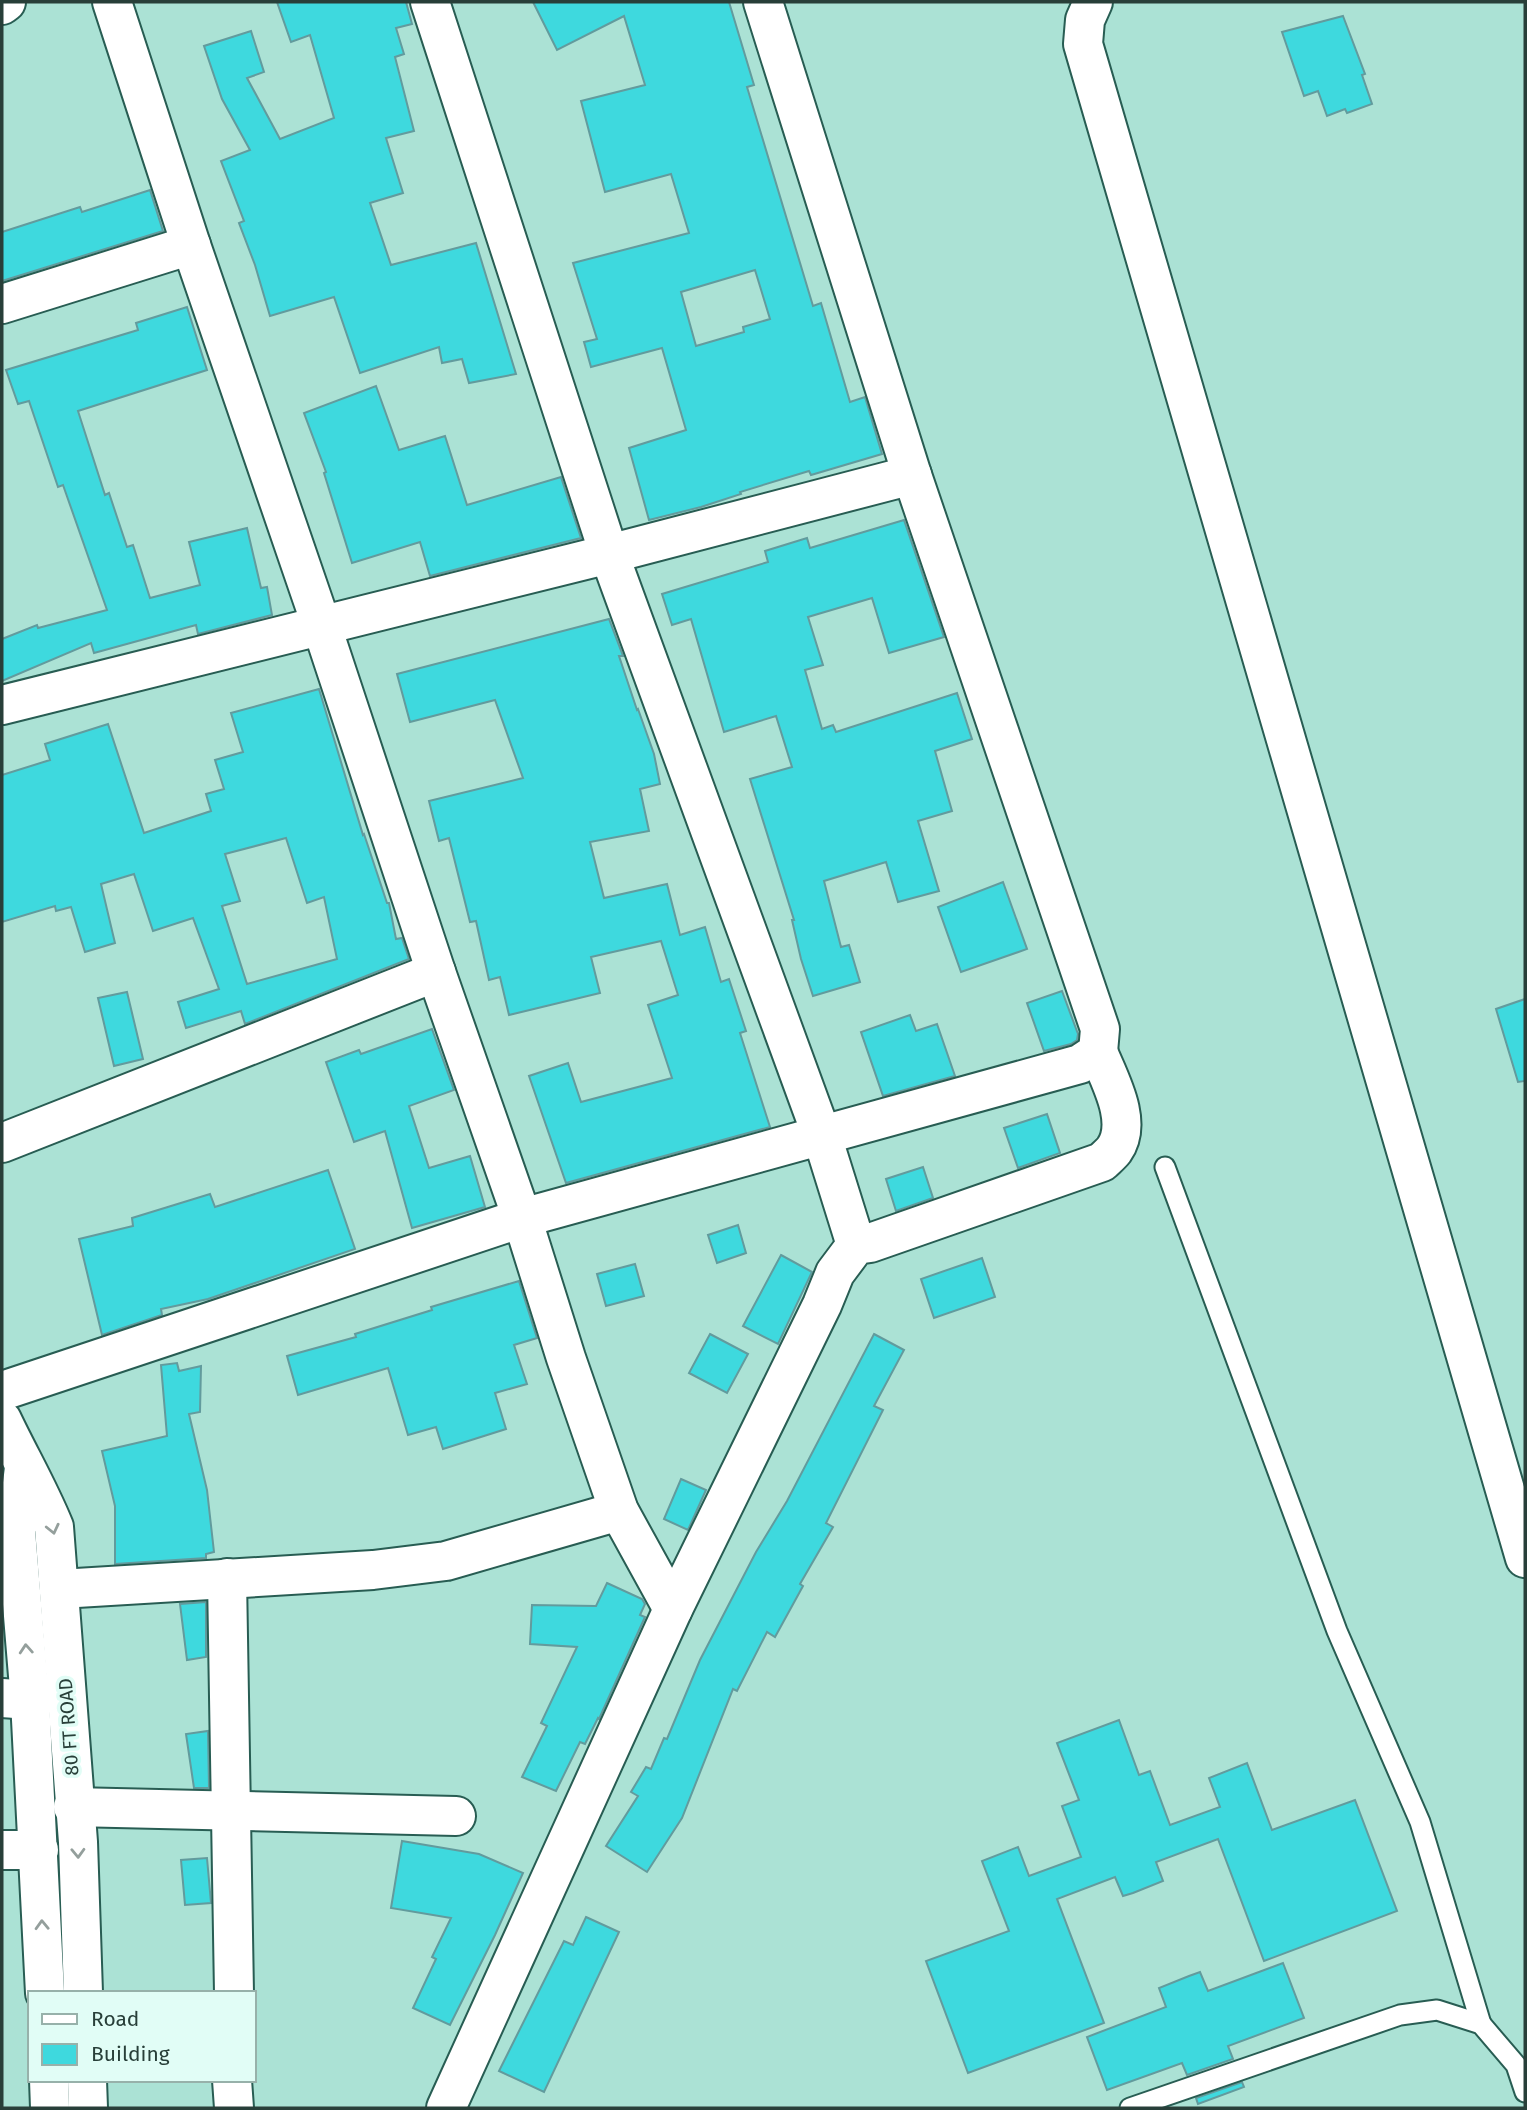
<svg xmlns="http://www.w3.org/2000/svg" width="1527" height="2110" font-family="'Fira Sans',sans-serif">
<style>
.building{fill:#3ed9de;stroke:#629b9d;stroke-width:2;fill-rule:evenodd}
.lines{fill:none;stroke-linecap:round;stroke-linejoin:round}
.service-casing{stroke:#285d53;stroke-width:23}
.minor-casing{stroke:#285d53;stroke-width:42}
.tertiary-casing{stroke:#285d53;stroke-width:42}
.secondary-casing{stroke:#285d53;stroke-width:42}
.service{stroke:#fff;stroke-width:19}
.minor{stroke:#fff;stroke-width:38}
.tertiary{stroke:#fff;stroke-width:38}
.secondary{stroke:#fff;stroke-width:38}
.oneway{stroke:#949f9c}
.labels{text-anchor:middle;stroke-width:7;stroke-linejoin:round;paint-order:stroke}
.street-label{font-size:19px;fill:#283f39;stroke:#e1fdf6}
</style>
<rect width="100%" height="100%" fill="#abe2d5"/>
<!-- building -->
<g class="building">
<path d="M 277,2 L 406,2 L 412,24 L 396,28 L 404,54 L 395,57 L 414,131 L 386,138 L 403,193 L 370,203 L 391,265 L 476,243 L 516,374 L 469,383 L 462,359 L 442,363 L 439,347 L 360,373 L 334,297 L 270,316 L 255,265 L 239,223 L 244,221 L 221,161 L 250,150 L 222,99 L 204,46 L 251,31 L 264,72 L 247,78 L 280,139 L 334,118 L 310,35 L 291,42 Z"/>
<path d="M 533,2 L 729,2 L 754,85 L 747,87 L 813,306 L 821,303 L 850,402 L 865,397 L 882,454 L 811,475 L 809,471 L 740,492 L 741,494 L 701,507 L 649,520 L 629,448 L 686,430 L 662,348 L 591,367 L 584,342 L 597,339 L 573,263 L 689,233 L 671,174 L 605,192 L 581,101 L 645,85 L 624,16 L 557,50 ZM 755,270 L 770,319 L 743,327 L 744,332 L 696,346 L 681,292 Z"/>
<path d="M 1343,16 L 1365,74 L 1362,75 L 1372,104 L 1347,113 L 1345,109 L 1327,116 L 1318,91 L 1304,96 L 1282,32 Z"/>
<path d="M 150,190 L 163,231 L 2,281 L 2,232 L 80,207 L 82,212 Z"/>
<path d="M 187,307 L 207,370 L 78,411 L 105,495 L 109,493 L 127,547 L 133,545 L 150,598 L 200,585 L 189,542 L 247,528 L 261,588 L 267,587 L 272,615 L 198,634 L 196,625 L 94,653 L 91,643 L 2,681 L 2,639 L 37,625 L 38,628 L 107,610 L 63,485 L 58,487 L 29,401 L 18,404 L 6,370 L 138,330 L 136,323 Z"/>
<path d="M 376,386 L 399,450 L 445,436 L 467,505 L 561,477 L 581,538 L 430,576 L 420,542 L 352,563 L 324,473 L 326,472 L 304,413 Z"/>
<path d="M 904,520 L 944,637 L 889,653 L 872,598 L 808,617 L 823,665 L 805,670 L 822,729 L 833,725 L 836,732 L 957,693 L 972,739 L 935,751 L 952,811 L 918,821 L 939,891 L 898,902 L 886,862 L 824,881 L 841,947 L 849,945 L 860,982 L 813,996 L 801,959 L 792,920 L 794,920 L 750,779 L 792,767 L 776,716 L 724,732 L 691,619 L 672,625 L 662,594 L 768,562 L 765,551 L 807,538 L 810,548 Z"/>
<path d="M 609,619 L 623,656 L 619,656 L 637,710 L 638,709 L 654,754 L 660,784 L 640,789 L 649,831 L 590,842 L 604,898 L 667,884 L 680,935 L 705,927 L 721,982 L 729,979 L 746,1031 L 740,1033 L 770,1127 L 566,1183 L 529,1076 L 568,1063 L 581,1102 L 672,1078 L 648,1005 L 678,995 L 661,941 L 591,957 L 600,993 L 509,1015 L 500,977 L 489,980 L 476,921 L 470,922 L 449,838 L 439,841 L 429,801 L 523,778 L 495,700 L 410,722 L 397,674 Z"/>
<path d="M 319,689 L 363,835 L 364,834 L 387,903 L 389,903 L 396,939 L 402,938 L 409,959 L 245,1024 L 241,1011 L 186,1028 L 178,1002 L 219,989 L 193,918 L 153,931 L 134,874 L 101,884 L 115,943 L 85,952 L 71,907 L 56,911 L 55,906 L 2,922 L 2,775 L 50,760 L 45,744 L 108,724 L 144,833 L 211,811 L 206,794 L 224,789 L 215,760 L 243,752 L 231,713 ZM 286,838 L 307,903 L 324,897 L 337,959 L 247,984 L 222,906 L 240,901 L 225,854 Z"/>
<path d="M 1003,882 L 1027,949 L 961,972 L 938,907 Z"/>
<path d="M 1062,991 L 1078,1034 L 1077,1040 L 1071,1044 L 1044,1051 L 1027,1003 Z"/>
<path d="M 127,992 L 143,1059 L 114,1066 L 98,998 Z"/>
<path d="M 1525,999 L 1525,1081 L 1518,1082 L 1496,1009 Z"/>
<path d="M 910,1015 L 916,1031 L 937,1024 L 955,1076 L 883,1096 L 861,1032 Z"/>
<path d="M 432,1029 L 454,1090 L 409,1106 L 429,1168 L 470,1156 L 485,1207 L 412,1228 L 385,1131 L 354,1142 L 326,1062 L 359,1050 L 361,1054 Z"/>
<path d="M 1047,1114 L 1060,1153 L 1018,1168 L 1004,1128 Z"/>
<path d="M 923,1167 L 933,1198 L 896,1211 L 886,1179 Z"/>
<path d="M 328,1170 L 355,1249 L 208,1299 L 161,1309 L 162,1315 L 102,1335 L 79,1239 L 133,1226 L 132,1218 L 210,1194 L 215,1207 Z"/>
<path d="M 738,1225 L 746,1253 L 717,1263 L 708,1235 Z"/>
<path d="M 781,1255 L 812,1272 L 778,1344 L 743,1326 Z"/>
<path d="M 982,1258 L 995,1297 L 934,1318 L 921,1279 Z"/>
<path d="M 635,1264 L 644,1296 L 606,1306 L 597,1274 Z"/>
<path d="M 519,1281 L 537,1338 L 514,1345 L 527,1384 L 495,1393 L 506,1429 L 443,1449 L 436,1427 L 408,1435 L 388,1368 L 298,1395 L 287,1356 L 356,1337 L 355,1334 L 432,1310 L 431,1307 Z"/>
<path d="M 710,1334 L 748,1354 L 727,1393 L 689,1373 Z"/>
<path d="M 874,1334 L 904,1350 L 874,1406 L 883,1410 L 826,1523 L 833,1527 L 800,1584 L 803,1586 L 775,1637 L 767,1632 L 737,1691 L 733,1689 L 682,1818 L 647,1872 L 606,1846 L 638,1796 L 631,1792 L 646,1767 L 651,1769 L 664,1738 L 667,1739 L 700,1660 L 756,1552 L 787,1501 Z"/>
<path d="M 177,1363 L 179,1371 L 201,1366 L 200,1412 L 189,1414 L 207,1490 L 214,1552 L 206,1554 L 206,1558 L 115,1564 L 115,1506 L 102,1451 L 167,1436 L 161,1365 Z"/>
<path d="M 681,1479 L 706,1490 L 688,1530 L 664,1519 Z"/>
<path d="M 607,1583 L 642,1599 L 645,1604 L 640,1615 L 645,1617 L 599,1719 L 598,1718 L 585,1744 L 580,1742 L 556,1791 L 522,1777 L 547,1726 L 541,1723 L 577,1647 L 530,1644 L 532,1605 L 596,1606 Z"/>
<path d="M 206,1602 L 206,1657 L 187,1660 L 180,1604 Z"/>
<path d="M 1119,1720 L 1139,1775 L 1150,1771 L 1170,1825 L 1220,1807 L 1209,1778 L 1247,1763 L 1272,1830 L 1355,1800 L 1397,1911 L 1264,1961 L 1218,1839 L 1156,1862 L 1163,1881 L 1133,1893 L 1123,1896 L 1115,1877 L 1057,1899 L 1104,2023 L 968,2073 L 926,1961 L 1009,1931 L 982,1861 L 1018,1847 L 1029,1876 L 1081,1857 L 1062,1806 L 1079,1800 L 1057,1743 Z"/>
<path d="M 208,1731 L 209,1788 L 194,1788 L 186,1734 Z"/>
<path d="M 402,1841 L 479,1854 L 523,1873 L 495,1935 L 450,2025 L 413,2008 L 436,1959 L 432,1957 L 451,1918 L 391,1908 Z"/>
<path d="M 207,1858 L 211,1903 L 185,1905 L 181,1860 Z"/>
<path d="M 586,1917 L 619,1932 L 544,2092 L 499,2071 L 564,1941 L 573,1945 Z"/>
<path d="M 1283,1963 L 1304,2018 L 1228,2046 L 1233,2059 L 1187,2075 L 1182,2063 L 1107,2090 L 1087,2037 L 1166,2007 L 1159,1988 L 1189,1976 L 1200,1972 L 1208,1991 Z"/>
<path d="M 1242,2082 L 1244,2087 L 1198,2104 L 1196,2098 Z"/>
</g>
<g class="lines">
<!-- service casing -->
<g class="service-casing">
<g id="service">
<path d="M 1165,1167 L 1337,1631 L 1420,1822 L 1481,2024"/>
<path d="M 1130,2108 L 1400,2015 L 1437,2010 L 1481,2024 L 1516,2065 L 1525,2092"/>
</g>
</g>
<!-- minor casing -->
<g class="minor-casing">
<g id="minor">
<path d="M 112,2 L 191,245 L 321,624 L 436,972 L 522,1218 L 566,1358 L 619,1511 L 673,1609"/>
<path d="M 430,2 L 609,554 L 822,1136 L 856,1245"/>
<path d="M 1093,2 L 1085,20 L 1083,44 L 1525,1558"/>
<path d="M 2,304 L 191,245"/>
<path d="M 2,705 L 609,554 L 912,475"/>
<path d="M 2,1143 L 436,972"/>
<path d="M 2,1391 L 522,1218 L 1080,1064 L 1098,1052 L 1100,1029 L 912,475 L 763,2"/>
<path d="M 227,1578 L 234,1993"/>
<path d="M 60,1589 L 373,1570 L 446,1561 L 619,1511"/>
<path d="M 2,1698 L 30,1700"/>
<path d="M 73,1807 L 456,1816"/>
<path d="M 2,1850 L 39,1850"/>
<path d="M 232,2080 L 234,2108"/>
<path d="M 446,2108 L 673,1609 L 822,1305 L 835,1273 L 856,1245 L 870,1243 L 1102,1162 C 1106,1158 1111,1154 1114,1150 C 1134,1122 1109,1079 1098,1052"/>
</g>
</g>
<!-- tertiary casing -->
<g class="tertiary-casing">
<g id="tertiary">
<path d="M 2,1420 C 19,1456 39,1490 54,1527 L 78,1842 L 83,1993"/>
<path d="M 24,1468 L 16,1531 L 30,1700 L 45,1993"/>
<path d="M 49,2080 L 50,2108"/>
<path d="M 87,2080 L 88,2108"/>
</g>
</g>
<!-- secondary casing -->
<g class="secondary-casing">
<path id="secondary" d="M 2,5 L 6,2"/>
</g>
<!-- service -->
<use href="#service" class="service"/>
<!-- minor -->
<use href="#minor" class="minor"/>
<!-- tertiary -->
<use href="#tertiary" class="tertiary"/>
<!-- secondary -->
<use href="#secondary" class="secondary"/>
</g>
<!-- one-way arrows -->
<defs><path id="oneway-chevron" d="M-2-3.5L2.5 0L-2 3.5" fill="none" stroke-width="1.6" stroke-linecap="round" stroke-linejoin="round" transform="scale(1.75)"/></defs>
<g class="oneway">
<use href="#oneway-chevron" transform="translate(53 1529) rotate(77)"/>
<use href="#oneway-chevron" transform="translate(26 1649) rotate(-94)"/>
<use href="#oneway-chevron" transform="translate(78 1853) rotate(88)"/>
<use href="#oneway-chevron" transform="translate(42 1925) rotate(-92)"/>
</g>
<g class="labels">
<!-- street labels -->
<g class="street-label">
<text transform="translate(68 1727) rotate(-94)" y="7">80 FT ROAD</text>
</g>
</g>
<!-- border -->
<rect width="1527" height="2110" fill="none" stroke="#283f39" stroke-width="7"/>
<!-- legend -->
<rect x="28" y="1991" width="228" height="91" fill="#e1fdf6" stroke="#97b1aa" stroke-width="2"/>
<rect x="42" y="2014" width="35" height="10" fill="#ffffff" stroke="#97b1aa" stroke-width="2"/>
<text x="91" y="2026" font-size="21" fill="#283f39">Road</text>
<rect x="42" y="2044" width="35" height="21" fill="#3ed9de" stroke="#97b1aa" stroke-width="2"/>
<text x="91" y="2061" font-size="21" fill="#283f39">Building</text>
</svg>
